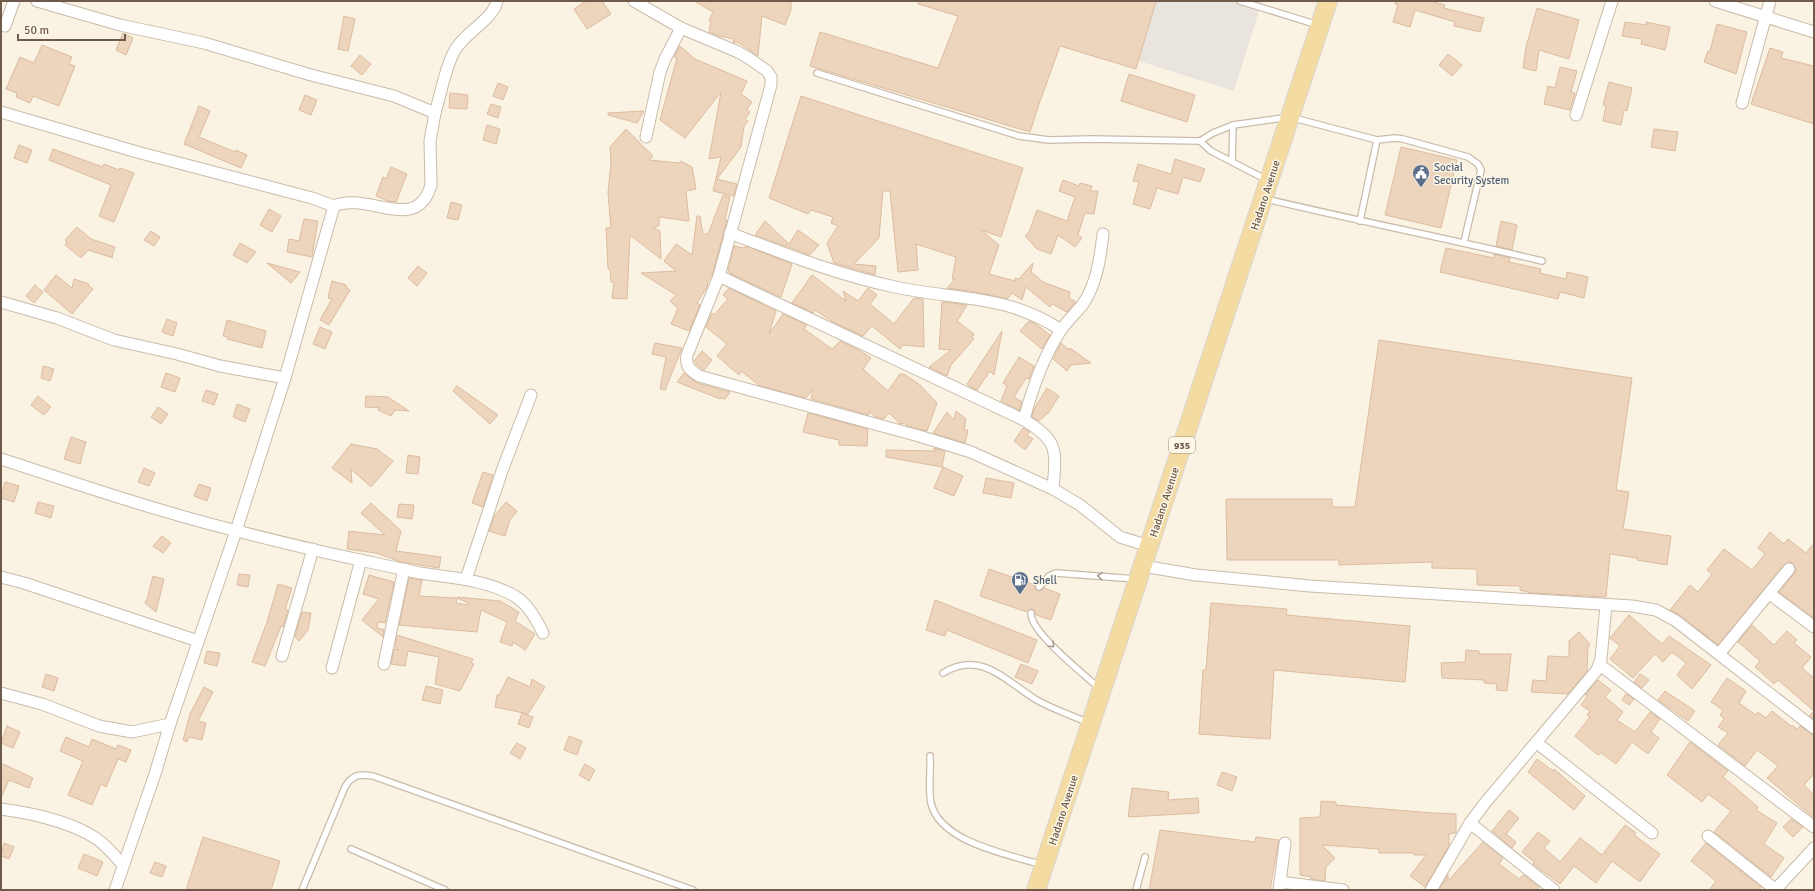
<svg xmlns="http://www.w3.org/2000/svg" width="1815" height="891" font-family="Signika,sans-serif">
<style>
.industrial{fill:#e9e4dd}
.building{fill:#ecd4bd;stroke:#ddbc9f}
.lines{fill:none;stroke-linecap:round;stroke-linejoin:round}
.lane-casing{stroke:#c9bbaa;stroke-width:8}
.street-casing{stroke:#c9bbaa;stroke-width:13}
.primary-casing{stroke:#dad4d0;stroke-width:20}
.lane{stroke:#fff;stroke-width:5.5}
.street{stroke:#fff;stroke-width:11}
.primary{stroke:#f3dba1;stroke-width:18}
.oneway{stroke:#a99d93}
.labels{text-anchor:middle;stroke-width:3;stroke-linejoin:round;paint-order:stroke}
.shield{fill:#fdf7e8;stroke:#9a8a7a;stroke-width:1}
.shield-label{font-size:10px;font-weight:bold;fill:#6f5b4b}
.service-label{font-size:11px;fill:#4e5e75;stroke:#fdf7e8;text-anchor:start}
.street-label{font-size:11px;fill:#6f5b4b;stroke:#fdf7e8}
</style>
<rect width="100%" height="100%" fill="#faf3e3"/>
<!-- industrial -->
<path class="industrial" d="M 949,1 L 1262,1 L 1234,91 Z"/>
<!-- building -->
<g class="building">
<path d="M 586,1 L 602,1 L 611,14 L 587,29 L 574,9 Z"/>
<path d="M 694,1 L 791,1 L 791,10 L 785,25 L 762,16 L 758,56 L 739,43 L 733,42 L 734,39 L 719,36 L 709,32 L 711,22 L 709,21 L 713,12 Z"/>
<path d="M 919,1 L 1156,1 L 1136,69 L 1060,46 L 1039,104 L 1030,132 L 810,66 L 820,32 L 938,68 L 958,16 L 918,4 Z"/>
<path d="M 1395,1 L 1430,1 L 1445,5 L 1444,8 L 1484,18 L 1480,32 L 1454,26 L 1455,22 L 1415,10 L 1410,27 L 1393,22 L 1398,5 L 1395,4 Z"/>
<path d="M 1537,8 L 1579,20 L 1569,59 L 1539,50 L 1536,71 L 1523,68 L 1526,47 Z"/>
<path d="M 344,16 L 355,19 L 348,51 L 338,49 Z"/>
<path d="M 1625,22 L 1646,25 L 1646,22 L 1670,27 L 1665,50 L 1641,44 L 1642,39 L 1622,36 Z"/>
<path d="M 1717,24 L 1747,32 L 1736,74 L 1704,62 L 1708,51 L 1710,51 Z"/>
<path d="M 123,33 L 133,38 L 126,55 L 116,50 Z"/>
<path d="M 42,45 L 72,57 L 69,64 L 75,66 L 59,106 L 33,96 L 30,103 L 16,97 L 17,93 L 6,89 L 20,57 L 34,63 Z"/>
<path d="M 680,46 L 695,59 L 747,81 L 741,94 L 752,102 L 747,109 L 750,112 L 745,119 L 748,121 L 744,126 L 741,147 L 717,179 L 737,184 L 734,196 L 713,191 L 721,157 L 709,159 L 721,92 L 685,138 L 660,120 L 677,58 L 674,57 Z"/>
<path d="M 1770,48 L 1783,52 L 1781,58 L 1814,66 L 1814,124 L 1751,104 Z"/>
<path d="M 1448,54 L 1462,65 L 1452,76 L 1439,65 Z"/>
<path d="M 360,55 L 371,64 L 362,75 L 351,66 Z"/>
<path d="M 1560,67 L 1577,71 L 1571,92 L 1575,93 L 1570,110 L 1544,104 L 1548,86 L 1555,88 Z"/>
<path d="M 1129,74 L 1195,95 L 1187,122 L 1121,101 Z"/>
<path d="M 1609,82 L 1632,88 L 1627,111 L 1624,110 L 1621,125 L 1603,121 L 1606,106 L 1603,105 Z"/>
<path d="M 498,83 L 508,87 L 503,100 L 493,96 Z"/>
<path d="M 450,93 L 468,95 L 467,109 L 449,108 Z"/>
<path d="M 305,95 L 317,100 L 311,115 L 299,110 Z"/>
<path d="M 801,96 L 1023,168 L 1001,237 L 981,230 L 999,245 L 989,274 L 1015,281 L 1015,278 L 1019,279 L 1033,263 L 1031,272 L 1043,282 L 1070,292 L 1069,298 L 1076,302 L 1067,312 L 1052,304 L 1050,307 L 1026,287 L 1022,300 L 1012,293 L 1007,299 L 976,292 L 947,288 L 955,279 L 952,279 L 956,257 L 916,244 L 918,270 L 898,272 L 890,191 L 883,191 L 879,238 L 854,264 L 876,266 L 875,275 L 834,263 L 827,243 L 838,226 L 831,223 L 833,217 L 811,210 L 808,214 L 769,198 Z"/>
<path d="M 491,104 L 501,107 L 498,118 L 487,114 Z"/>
<path d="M 199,106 L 210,111 L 199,137 L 235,152 L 236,150 L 247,155 L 241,168 L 184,144 Z"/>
<path d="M 644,111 L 637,123 L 608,115 L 608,113 Z"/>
<path d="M 487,125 L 500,129 L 496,144 L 483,140 Z"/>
<path d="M 626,129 L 653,156 L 649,160 L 680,163 L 681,161 L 692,167 L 696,189 L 686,191 L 689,221 L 659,217 L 659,226 L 653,227 L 660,231 L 661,259 L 630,235 L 627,299 L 612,298 L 614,282 L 611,282 L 610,269 L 608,269 L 606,228 L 611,228 L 608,193 L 611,162 L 610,147 Z"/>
<path d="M 1654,129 L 1678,132 L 1675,151 L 1651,147 Z"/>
<path d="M 19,145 L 32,150 L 27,163 L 14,158 Z"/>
<path d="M 1401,147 L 1457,160 L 1441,228 L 1385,215 Z"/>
<path d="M 53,149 L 103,167 L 104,164 L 119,170 L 120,168 L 134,173 L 114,222 L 99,216 L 111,185 L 49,160 Z"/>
<path d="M 1175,159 L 1205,169 L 1200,182 L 1183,177 L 1178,194 L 1157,188 L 1150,209 L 1133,204 L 1139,182 L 1133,181 L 1138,164 L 1171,174 Z"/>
<path d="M 391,167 L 407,174 L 396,202 L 388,201 L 376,196 L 383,177 L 386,179 Z"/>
<path d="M 1063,180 L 1079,186 L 1080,183 L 1092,186 L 1090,191 L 1098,191 L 1094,214 L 1085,213 L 1078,235 L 1082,238 L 1075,247 L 1058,235 L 1051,254 L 1037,249 L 1025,236 L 1029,232 L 1037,210 L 1067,221 L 1075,197 L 1059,191 Z"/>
<path d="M 723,195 L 730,197 L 725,219 L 727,220 L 713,272 L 707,283 L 708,284 L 707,287 L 697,303 L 700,305 L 689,331 L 671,324 L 678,308 L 670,301 L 676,295 L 641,273 L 676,271 L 664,261 L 676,244 L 692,255 L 697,216 L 700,216 L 703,234 L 708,234 Z"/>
<path d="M 451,202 L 462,205 L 458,220 L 447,218 Z"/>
<path d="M 269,209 L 281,216 L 272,232 L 260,225 Z"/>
<path d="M 304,219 L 318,221 L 312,257 L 287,252 L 289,239 L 299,241 Z"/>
<path d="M 765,221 L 789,244 L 798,230 L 819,245 L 810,255 L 755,235 Z"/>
<path d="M 1501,221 L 1517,225 L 1512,250 L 1496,246 Z"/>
<path d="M 77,227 L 91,239 L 115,247 L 112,257 L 113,258 L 88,250 L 81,258 L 65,245 L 67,242 L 65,240 Z"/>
<path d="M 151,231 L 160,237 L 154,246 L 144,240 Z"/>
<path d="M 240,243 L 256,252 L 247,263 L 233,255 Z"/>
<path d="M 734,246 L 744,248 L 746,246 L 792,264 L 781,297 L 731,274 L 728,271 Z"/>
<path d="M 1446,248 L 1494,258 L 1494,254 L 1510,258 L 1509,262 L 1541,269 L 1540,273 L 1566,279 L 1567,272 L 1588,277 L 1584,298 L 1560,292 L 1558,299 L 1440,272 Z"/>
<path d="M 267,263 L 300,272 L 291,283 Z"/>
<path d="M 418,266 L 427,273 L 417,286 L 408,278 Z"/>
<path d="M 56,275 L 72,288 L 74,279 L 89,284 L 88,285 L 93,289 L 72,314 L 44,290 Z"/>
<path d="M 812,275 L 846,301 L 843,291 L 858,301 L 868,288 L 877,295 L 870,304 L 894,324 L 914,298 L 923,299 L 924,347 L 903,345 L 900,349 L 872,326 L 863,336 L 833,322 L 815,310 L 813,313 L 792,303 Z"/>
<path d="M 332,281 L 346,285 L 346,287 L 350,290 L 329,325 L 320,320 L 332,299 L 328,298 Z"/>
<path d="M 35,285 L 43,292 L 34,303 L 26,296 Z"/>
<path d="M 729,288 L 776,311 L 769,334 L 783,314 L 807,325 L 804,329 L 832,349 L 840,341 L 859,350 L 871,358 L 863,369 L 888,391 L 900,374 L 904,374 L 920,385 L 937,403 L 927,431 L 907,426 L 904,423 L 900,424 L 889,413 L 884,419 L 875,417 L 869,411 L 869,415 L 811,399 L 813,389 L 806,398 L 760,386 L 741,371 L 739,375 L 717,356 L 727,344 L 706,327 L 712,313 L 714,315 L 728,299 L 723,295 Z"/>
<path d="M 942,302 L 967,305 L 957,321 L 974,334 L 972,337 L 974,339 L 951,365 L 947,376 L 929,367 L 951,350 L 939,349 Z"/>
<path d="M 167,319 L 177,323 L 173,336 L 162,332 Z"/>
<path d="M 227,320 L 266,331 L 262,348 L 227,339 L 228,337 L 223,336 Z"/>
<path d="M 1029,321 L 1036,324 L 1050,335 L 1042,349 L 1020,331 Z"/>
<path d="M 320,327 L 332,332 L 325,349 L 313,344 Z"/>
<path d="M 1002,331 L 994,375 L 990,371 L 977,390 L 972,388 L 967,384 Z"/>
<path d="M 1379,340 L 1632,378 L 1616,490 L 1629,492 L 1623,529 L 1671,536 L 1667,565 L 1637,560 L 1637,558 L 1610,554 L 1606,597 L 1532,593 L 1520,590 L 1520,586 L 1477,585 L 1477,569 L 1432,568 L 1432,562 L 1339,565 L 1339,560 L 1227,560 L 1226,499 L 1332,499 L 1332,507 L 1355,507 Z"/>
<path d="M 655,343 L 682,348 L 665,390 L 660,389 L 666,357 L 652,354 Z"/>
<path d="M 1061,343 L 1069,350 L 1070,348 L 1091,363 L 1071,365 L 1067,371 L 1053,359 Z"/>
<path d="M 702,351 L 712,360 L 704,370 L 698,366 L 694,361 Z"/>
<path d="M 1019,357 L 1034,366 L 1029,379 L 1026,378 L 1014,397 L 1022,402 L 1019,410 L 1001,401 L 1007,386 L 1003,383 Z"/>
<path d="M 43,366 L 54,369 L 50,381 L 41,378 Z"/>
<path d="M 166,373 L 180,378 L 175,392 L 161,387 Z"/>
<path d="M 684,373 L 697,383 L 730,392 L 725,399 L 720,398 L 720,399 L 677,382 Z"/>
<path d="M 457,386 L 498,415 L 490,424 L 453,391 Z"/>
<path d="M 1047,388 L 1059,396 L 1049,412 L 1039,421 L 1032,417 L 1034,409 Z"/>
<path d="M 206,390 L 218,394 L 214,405 L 202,401 Z"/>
<path d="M 38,396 L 51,407 L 44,415 L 31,405 Z"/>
<path d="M 366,396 L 388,397 L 409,411 L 395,410 L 391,416 L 378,410 L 380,408 L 365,407 Z"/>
<path d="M 237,404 L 250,409 L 245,422 L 233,417 Z"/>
<path d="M 158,407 L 168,414 L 161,424 L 151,417 Z"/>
<path d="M 956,411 L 966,419 L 964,430 L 968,430 L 965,443 L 933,433 L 947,412 L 954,420 Z"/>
<path d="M 808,413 L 868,429 L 867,446 L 839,445 L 839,440 L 803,432 Z"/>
<path d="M 1023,428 L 1030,432 L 1027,435 L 1033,439 L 1025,450 L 1014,441 Z"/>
<path d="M 71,437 L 86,442 L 80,464 L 64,459 Z"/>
<path d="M 351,444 L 377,449 L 393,461 L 371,487 L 351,469 L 352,483 L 332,468 Z"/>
<path d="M 933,448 L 945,451 L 942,467 L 886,457 L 886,450 L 936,451 Z"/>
<path d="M 408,455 L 420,457 L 418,474 L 406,473 Z"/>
<path d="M 943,467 L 963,476 L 954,496 L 934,488 Z"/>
<path d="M 144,468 L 155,473 L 149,486 L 138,482 Z"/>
<path d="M 483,472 L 493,475 L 483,507 L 472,503 Z"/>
<path d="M 986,478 L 1014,483 L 1011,498 L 983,493 Z"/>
<path d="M 5,482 L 19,486 L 14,502 L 1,498 Z"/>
<path d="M 199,484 L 211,488 L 207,501 L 194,496 Z"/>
<path d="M 38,502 L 54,506 L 51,518 L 35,513 Z"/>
<path d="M 506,502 L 517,511 L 510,520 L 505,536 L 489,531 L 495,515 Z"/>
<path d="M 371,503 L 401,531 L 396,551 L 441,557 L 439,568 L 401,562 L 376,553 L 347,549 L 349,531 L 385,535 L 361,513 Z"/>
<path d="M 399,504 L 414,505 L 412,519 L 397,517 Z"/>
<path d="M 1770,532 L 1784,544 L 1788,539 L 1806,553 L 1814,543 L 1814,618 L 1779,592 L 1796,571 L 1794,564 L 1790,562 L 1784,565 L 1718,645 L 1680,615 L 1670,610 L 1690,585 L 1698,592 L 1712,574 L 1707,570 L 1724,549 L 1752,570 L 1765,554 L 1758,548 Z"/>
<path d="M 162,536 L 171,543 L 163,553 L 153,546 Z"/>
<path d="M 989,569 L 1035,585 L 1035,589 L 1038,591 L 1044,588 L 1060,594 L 1051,620 L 1036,615 L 1033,609 L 1030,609 L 1027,612 L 980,596 Z"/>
<path d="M 239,574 L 250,575 L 248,587 L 237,585 Z"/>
<path d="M 369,575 L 394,582 L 385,623 L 378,622 L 377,628 L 384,630 L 383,637 L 362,620 L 379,599 L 363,594 Z"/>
<path d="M 153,576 L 164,579 L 156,612 L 145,603 L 147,599 Z"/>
<path d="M 409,578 L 422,580 L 419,596 L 457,598 L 456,603 L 467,605 L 468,603 L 457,598 L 458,597 L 500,601 L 519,612 L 515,621 L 535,634 L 525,650 L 513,642 L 512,646 L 500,642 L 507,622 L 481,610 L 477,632 L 399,625 Z"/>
<path d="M 278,584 L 292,588 L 285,609 L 288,610 L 283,627 L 281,626 L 265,666 L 252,662 L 267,622 Z"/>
<path d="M 935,600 L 1037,640 L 1028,663 L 947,630 L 945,636 L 926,630 Z"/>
<path d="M 1211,603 L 1287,609 L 1286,615 L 1410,626 L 1405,682 L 1274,670 L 1270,739 L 1199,734 L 1203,670 L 1206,670 Z"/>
<path d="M 302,612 L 311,613 L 308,630 L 299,641 L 295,637 Z"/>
<path d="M 1629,615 L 1662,644 L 1669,636 L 1711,665 L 1692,689 L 1677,675 L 1686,663 L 1672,652 L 1663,662 L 1655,654 L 1633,678 L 1610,659 L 1620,646 L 1610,638 Z"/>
<path d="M 1752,625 L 1774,645 L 1787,631 L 1797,640 L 1794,643 L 1811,657 L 1802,668 L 1814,678 L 1814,719 L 1809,716 L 1814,711 L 1778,680 L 1774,684 L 1755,667 L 1760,661 L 1738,642 Z"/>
<path d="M 1579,632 L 1590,644 L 1588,647 L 1587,671 L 1568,694 L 1531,692 L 1533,680 L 1546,681 L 1548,656 L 1569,657 L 1569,641 Z"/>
<path d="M 397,635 L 473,659 L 471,663 L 474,664 L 460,691 L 435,684 L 439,657 L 408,651 L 405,666 L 391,664 L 394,649 L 399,650 L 395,647 Z"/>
<path d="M 1466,650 L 1479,651 L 1479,654 L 1511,654 L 1507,691 L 1496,690 L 1497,684 L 1484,683 L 1484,680 L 1442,678 L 1441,663 L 1465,662 Z"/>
<path d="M 207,651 L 220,653 L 217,666 L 204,663 Z"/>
<path d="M 1021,664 L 1038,671 L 1032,684 L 1015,677 Z"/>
<path d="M 46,674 L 58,678 L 54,691 L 42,687 Z"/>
<path d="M 1640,674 L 1649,680 L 1642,688 L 1634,682 Z"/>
<path d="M 508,677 L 530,687 L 532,679 L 545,687 L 528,714 L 495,707 L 497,695 L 499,695 Z"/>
<path d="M 1727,678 L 1746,691 L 1739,703 L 1756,715 L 1758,712 L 1766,718 L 1772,711 L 1791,726 L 1792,725 L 1797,729 L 1800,726 L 1814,735 L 1814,774 L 1804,785 L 1814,795 L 1814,818 L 1767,778 L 1778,766 L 1757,750 L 1745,766 L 1718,745 L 1728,733 L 1718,727 L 1724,719 L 1720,715 L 1723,710 L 1711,702 Z"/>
<path d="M 1598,680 L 1611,690 L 1605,697 L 1623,712 L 1617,720 L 1635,732 L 1650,712 L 1660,719 L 1651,732 L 1659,738 L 1648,754 L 1632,742 L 1616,764 L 1601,753 L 1598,755 L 1575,736 L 1590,717 L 1587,715 L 1590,711 L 1581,705 L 1588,695 L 1585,695 Z"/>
<path d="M 426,686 L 443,690 L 440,704 L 422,700 Z"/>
<path d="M 204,687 L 213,692 L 198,721 L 206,723 L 202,740 L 189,737 L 187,742 L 183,740 L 190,714 Z"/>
<path d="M 1665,691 L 1695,711 L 1688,721 L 1658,700 Z"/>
<path d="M 1626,694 L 1634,699 L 1629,705 L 1622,700 Z"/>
<path d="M 522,713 L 533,717 L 529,728 L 518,724 Z"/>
<path d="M 7,726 L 20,732 L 13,748 L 1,743 Z"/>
<path d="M 569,736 L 582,741 L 577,755 L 564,750 Z"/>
<path d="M 66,737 L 89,747 L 92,739 L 116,749 L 118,745 L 131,750 L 126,762 L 118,759 L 106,787 L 101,784 L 92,805 L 68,795 L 83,761 L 60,751 Z"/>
<path d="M 1690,742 L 1728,771 L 1723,777 L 1758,807 L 1756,810 L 1777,823 L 1764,844 L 1784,858 L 1771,877 L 1714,832 L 1731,811 L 1708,794 L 1702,802 L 1667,775 Z"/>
<path d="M 517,743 L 526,748 L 520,759 L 510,753 Z"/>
<path d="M 1537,759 L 1553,771 L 1554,769 L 1585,796 L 1574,810 L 1528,772 Z"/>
<path d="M 1,763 L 33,778 L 29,788 L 9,780 L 1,798 Z"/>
<path d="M 585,764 L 595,770 L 589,781 L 579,775 Z"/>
<path d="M 1222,772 L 1237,777 L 1232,791 L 1217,785 Z"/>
<path d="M 1132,788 L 1169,792 L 1168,800 L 1198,798 L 1199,813 L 1128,817 Z"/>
<path d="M 1321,801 L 1336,802 L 1336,805 L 1433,813 L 1456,814 L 1456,833 L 1449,834 L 1449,846 L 1425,887 L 1410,876 L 1426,855 L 1414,855 L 1414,853 L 1379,853 L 1379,849 L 1322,845 L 1335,858 L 1326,867 L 1325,881 L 1311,879 L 1311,877 L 1300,875 L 1300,818 L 1320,817 Z"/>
<path d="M 1509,810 L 1519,818 L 1506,834 L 1516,842 L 1512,848 L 1492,831 Z"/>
<path d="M 1791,819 L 1803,827 L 1793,837 L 1783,827 Z"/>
<path d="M 1625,825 L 1636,833 L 1634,835 L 1660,854 L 1640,882 L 1612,861 L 1596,883 L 1574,866 L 1560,884 L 1533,864 L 1534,862 L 1522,852 L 1538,832 L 1550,841 L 1544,848 L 1560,862 L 1580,838 L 1602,855 Z"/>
<path d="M 1160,830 L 1255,842 L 1256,837 L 1279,840 L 1270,890 L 1149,890 Z"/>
<path d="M 203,837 L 280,861 L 271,890 L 186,890 Z"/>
<path d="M 1483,842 L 1503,858 L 1499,864 L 1519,879 L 1523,875 L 1539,887 L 1537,890 L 1439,890 L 1448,874 L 1448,881 Z"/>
<path d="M 4,843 L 14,847 L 9,859 L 1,856 Z"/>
<path d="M 1706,843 L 1761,887 L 1759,890 L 1709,890 L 1716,881 L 1691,861 Z"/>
<path d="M 84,854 L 103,862 L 97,876 L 78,868 Z"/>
<path d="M 155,862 L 166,866 L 162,877 L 150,873 Z"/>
</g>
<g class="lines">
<!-- lane casing -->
<g class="lane-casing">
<g id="lane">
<path d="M 1240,1 L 1318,25"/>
<path d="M 817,73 L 1019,136 L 1049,140 L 1092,139 L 1200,141 L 1213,133 L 1233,125 L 1290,117 L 1377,140 L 1395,138 L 1403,139 L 1468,157 L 1478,164 L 1481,170 L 1464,242"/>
<path d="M 1200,141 L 1211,151 L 1267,180"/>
<path d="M 1232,161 L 1233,125"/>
<path d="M 1266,199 C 1358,221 1450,239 1542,261"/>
<path d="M 1360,221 L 1377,140"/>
<path d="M 1039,587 L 1049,576 L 1056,573 L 1136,579"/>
<path d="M 1031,613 C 1030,632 1085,675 1100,689"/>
<path d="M 943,673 C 980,650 1005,680 1035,699 C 1052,709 1071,715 1089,723"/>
<path d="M 930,756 C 931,771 928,788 931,803 C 940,843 1009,854 1042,865"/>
<path d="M 351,849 L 445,890"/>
<path d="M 302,890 L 345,787 L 349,781 L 356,776 L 363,775 L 373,776 L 693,890"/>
<path d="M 1136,890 L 1145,857"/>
</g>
</g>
<!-- street casing -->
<g class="street-casing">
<g id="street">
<path d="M 37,1 L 120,25 L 204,43 L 311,75 L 394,96 L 435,113 L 430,141 L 431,185 C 417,235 368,191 334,206"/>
<path d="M 634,1 L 681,28 L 738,52 L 750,59 L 767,71 L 771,77 L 771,85 L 719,276 L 687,355 C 685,366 690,370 699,376 L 919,436 L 971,452 L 1053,489 L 1080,505 L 1120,537 L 1149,546"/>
<path d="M 1715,1 L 1814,32"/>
<path d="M 5,26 L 14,1"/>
<path d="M 1742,103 L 1770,1"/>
<path d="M 1,112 L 137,152 L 312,198 L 334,206 L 285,378 L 236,531 L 170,724 L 155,774 L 115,890"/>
<path d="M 435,113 C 441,94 445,67 455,50 C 465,32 493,20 497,1"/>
<path d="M 1576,115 L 1612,1"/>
<path d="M 646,137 L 660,72 L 665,59 L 681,28"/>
<path d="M 730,233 C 785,254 838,275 895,287 C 955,300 1007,294 1061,330"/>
<path d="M 719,276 L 1024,420 C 1059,441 1056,450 1053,489"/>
<path d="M 1,302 L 57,318 L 114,340 L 177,354 L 220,366 L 285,378"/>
<path d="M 1024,420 C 1032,389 1043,357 1061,330 C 1067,321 1076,313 1083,304 C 1097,283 1100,259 1103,234"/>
<path d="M 1,459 C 57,477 114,497 171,513 C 221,528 272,540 323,552 C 355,559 388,566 420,573 C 451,578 482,579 511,594 C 527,602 535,617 543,633"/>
<path d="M 1143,566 L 1196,575 L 1310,586 L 1632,606 L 1656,610 L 1676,621 L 1814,728"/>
<path d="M 1,577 L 24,583 L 198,641"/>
<path d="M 466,579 L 503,468 L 531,395"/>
<path d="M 1770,594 L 1814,627"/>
<path d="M 1719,654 L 1789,569"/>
<path d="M 282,656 L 313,549"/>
<path d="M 384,664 L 404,569"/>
<path d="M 1600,665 L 1814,827"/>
<path d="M 332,668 L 361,560"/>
<path d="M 1,693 L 42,704 L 99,726 L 132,732 L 170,724"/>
<path d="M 1537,743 L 1652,833"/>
<path d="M 1,809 C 31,813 72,822 97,839 C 107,846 115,856 123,865"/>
<path d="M 1470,823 L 1554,890"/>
<path d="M 1708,836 L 1776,890"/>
<path d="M 1280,882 L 1343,890"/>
<path d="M 1279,890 L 1285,843"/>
<path d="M 1431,890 L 1470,823 L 1485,803 L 1597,670 L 1601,659 L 1606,605"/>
<path d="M 1775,890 L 1814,848"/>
</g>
</g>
<!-- primary casing -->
<g class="primary-casing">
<path id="primary" d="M 1036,890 L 1328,1"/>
</g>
<!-- lane -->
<use href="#lane" class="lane"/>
<!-- street -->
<use href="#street" class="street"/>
<!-- primary -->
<use href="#primary" class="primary"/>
</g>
<!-- one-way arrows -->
<defs><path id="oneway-chevron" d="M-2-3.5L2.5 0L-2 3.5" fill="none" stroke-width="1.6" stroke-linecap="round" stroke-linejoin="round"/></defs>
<g class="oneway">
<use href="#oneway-chevron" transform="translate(1100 576) rotate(-175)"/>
<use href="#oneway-chevron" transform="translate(1052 645) rotate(42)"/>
</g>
<!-- icons -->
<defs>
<g id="civic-pin" transform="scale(0.9)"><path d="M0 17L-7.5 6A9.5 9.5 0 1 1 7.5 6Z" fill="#5c6f8a" stroke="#fdf7e8"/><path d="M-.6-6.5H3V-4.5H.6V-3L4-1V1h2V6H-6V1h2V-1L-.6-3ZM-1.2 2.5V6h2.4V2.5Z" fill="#fff"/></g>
<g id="fuel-pin" transform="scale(0.9)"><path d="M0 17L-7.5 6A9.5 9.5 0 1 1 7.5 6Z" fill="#5c6f8a" stroke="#fdf7e8"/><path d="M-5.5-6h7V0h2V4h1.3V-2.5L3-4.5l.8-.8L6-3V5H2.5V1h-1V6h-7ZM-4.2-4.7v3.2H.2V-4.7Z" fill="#fff"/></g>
</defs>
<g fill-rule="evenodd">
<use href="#civic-pin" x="1421" y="173"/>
<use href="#fuel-pin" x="1020" y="580"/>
</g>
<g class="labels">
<!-- shield labels -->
<rect class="shield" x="1169" y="437" width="26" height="16" rx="3"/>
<g class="shield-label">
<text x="1182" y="449">935</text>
</g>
<!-- service labels -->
<g class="service-label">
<text x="1434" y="171">Social<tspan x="1434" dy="13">Security System</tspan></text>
<text x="1033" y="584">Shell</text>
</g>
<!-- street labels -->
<g class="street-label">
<text transform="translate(1265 195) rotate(-72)" y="4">Hadano Avenue</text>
<text transform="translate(1164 502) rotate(-72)" y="4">Hadano Avenue</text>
<text transform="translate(1063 810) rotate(-72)" y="4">Hadano Avenue</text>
</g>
</g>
<!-- border -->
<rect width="1815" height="891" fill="none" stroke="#6f5b4b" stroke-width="4"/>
<!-- scale -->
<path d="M18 34v6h107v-6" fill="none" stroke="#6f5b4b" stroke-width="2"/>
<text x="24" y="34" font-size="12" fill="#6f5b4b" stroke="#fdf7e8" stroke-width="3" paint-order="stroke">50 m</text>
</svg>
